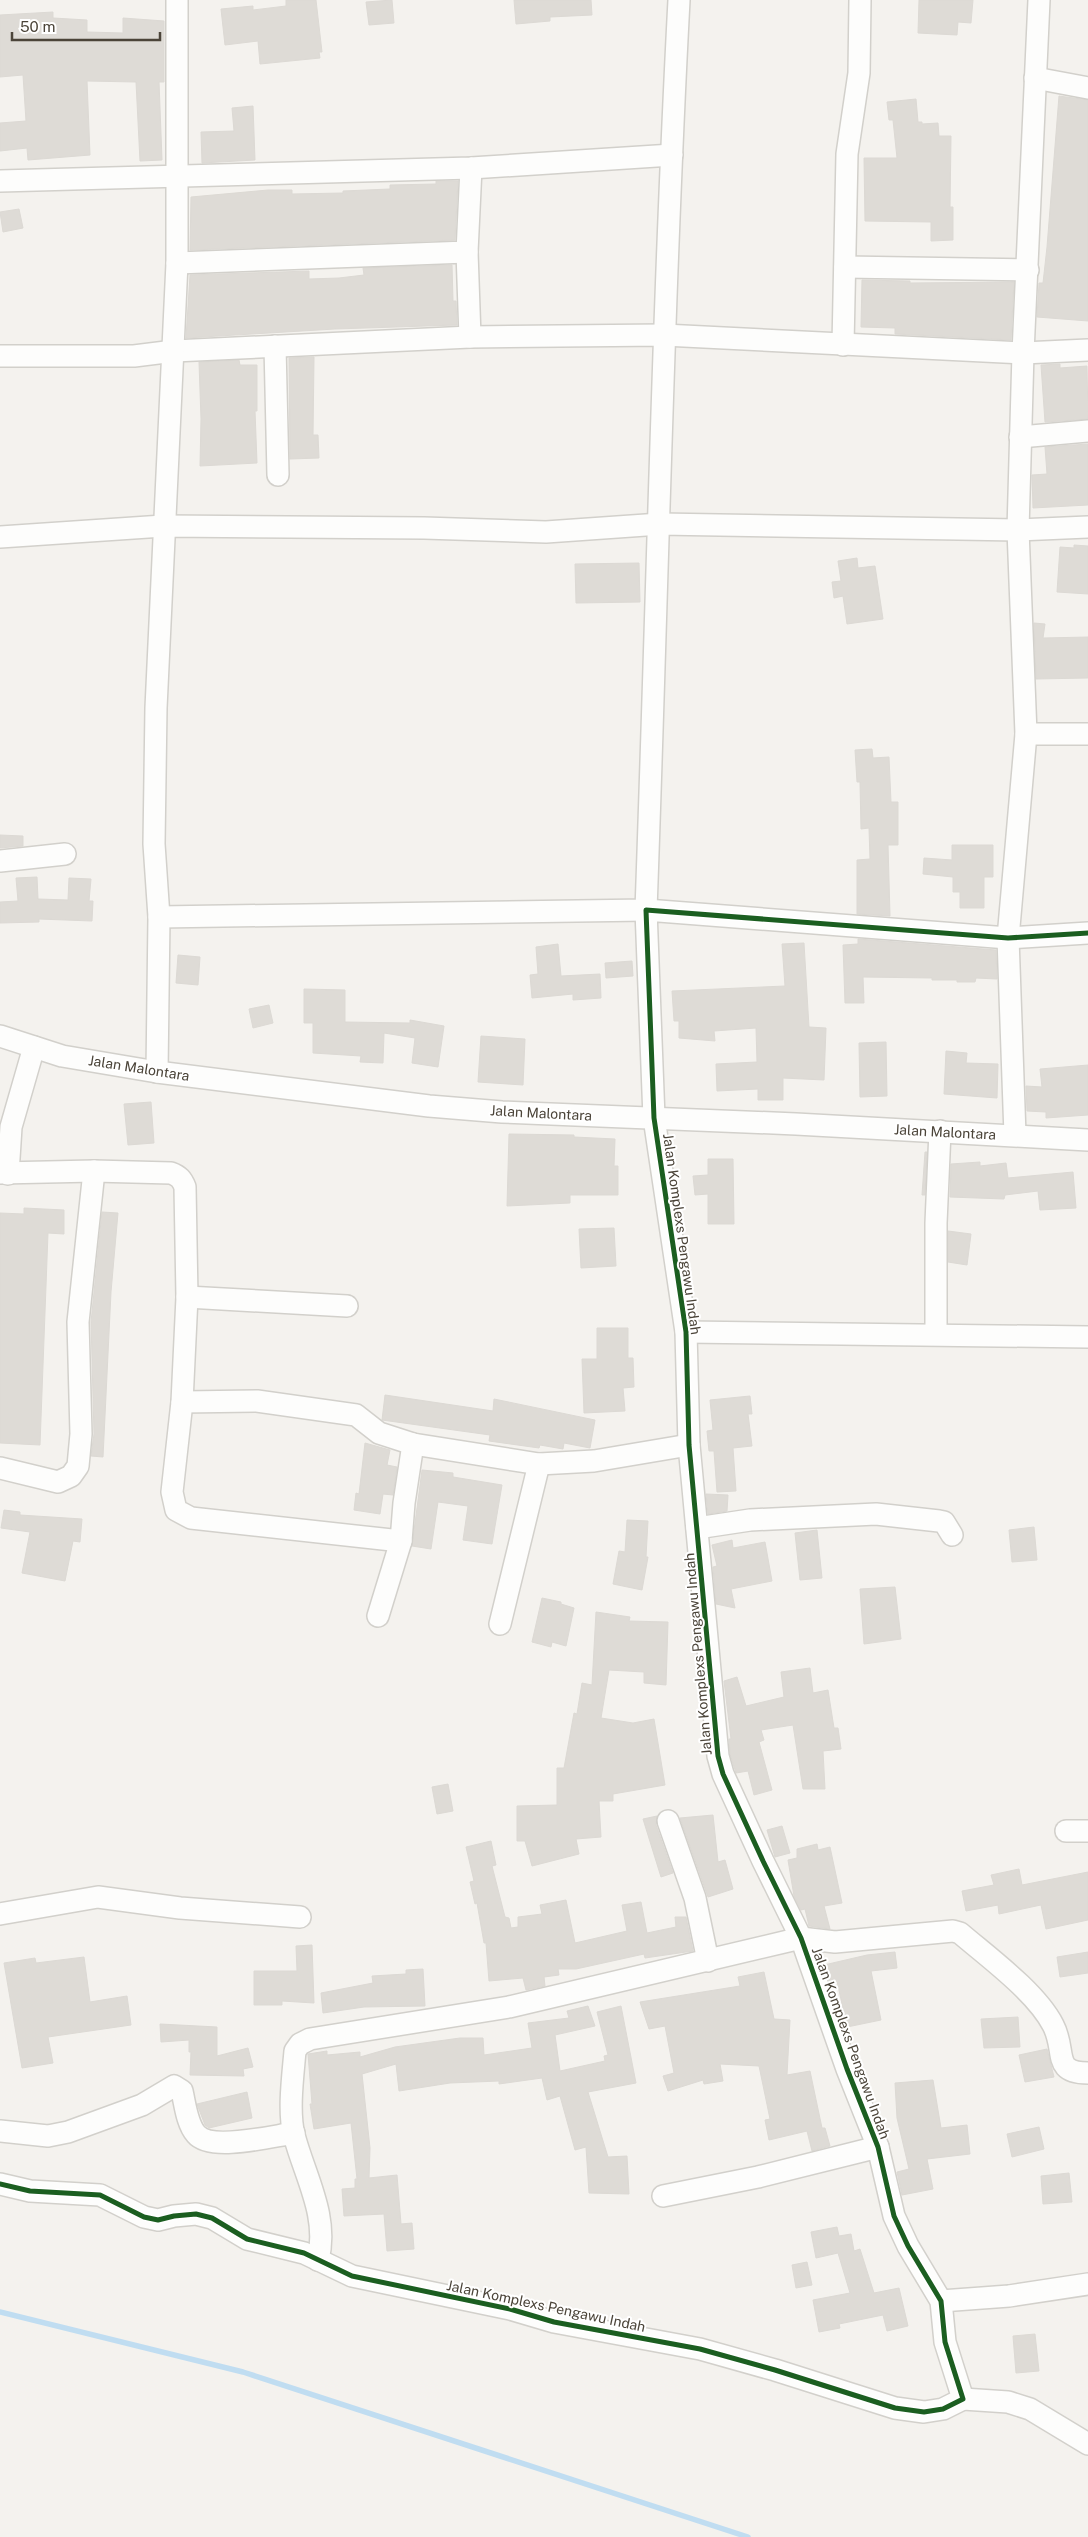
<svg xmlns="http://www.w3.org/2000/svg" width="1088" height="2537" font-family="'Public Sans',sans-serif">
<style>
.lines{fill:none;stroke-linecap:round;stroke-linejoin:round}
.stream{stroke:#c0ddf1;stroke-width:5.5}
.building{fill:#dedbd6;stroke:#dcd9d4}
.minor-casing{stroke:#d2d0cb;stroke-width:24}
.minor{stroke:#fdfdfc;stroke-width:21}
.cycleway-casing{stroke:#fff;stroke-width:8}
.cycleway{stroke:#1b5e20;stroke-width:5}
.labels{text-anchor:middle;stroke-width:4;stroke-linejoin:round;paint-order:stroke}
.street-label{font-size:14px;fill:#4b4439;stroke:#fff}
</style>
<rect width="100%" height="100%" fill="#f4f2ee"/>
<g class="lines">
<!-- stream -->
<path class="stream" d="M 0,2312 L 243,2372 L 748,2537"/>
</g>
<!-- building -->
<g class="building">
<path d="M 286,0 L 316,0 L 322,52 L 319,52 L 320,58 L 260,64 L 258,41 L 225,45 L 221,9 L 253,6 L 253,10 L 286,6 Z"/>
<path d="M 392,0 L 394,23 L 369,25 L 366,2 Z"/>
<path d="M 514,0 L 591,0 L 592,15 L 550,17 L 550,21 L 516,24 Z"/>
<path d="M 919,0 L 973,0 L 971,23 L 958,22 L 957,35 L 918,33 Z"/>
<path d="M 53,12 L 53,18 L 87,20 L 87,32 L 123,33 L 123,18 L 164,21 L 164,82 L 159,82 L 162,160 L 140,161 L 136,82 L 87,81 L 90,155 L 28,160 L 27,148 L 0,151 L 0,123 L 26,121 L 23,75 L 0,77 L 0,15 Z"/>
<path d="M 1059,96 L 1088,100 L 1088,321 L 1037,317 L 1039,283 L 1043,283 L 1047,247 Z"/>
<path d="M 916,99 L 918,122 L 922,122 L 922,124 L 938,123 L 939,136 L 951,136 L 950,207 L 953,207 L 953,240 L 931,241 L 931,222 L 865,221 L 864,158 L 897,158 L 893,120 L 889,120 L 887,102 Z"/>
<path d="M 253,106 L 255,160 L 202,163 L 201,132 L 234,131 L 232,108 Z"/>
<path d="M 436,181 L 458,181 L 455,240 L 190,250 L 191,197 L 268,190 L 292,190 L 292,194 L 343,193 L 343,191 L 390,189 L 390,185 L 436,184 Z"/>
<path d="M 19,209 L 23,228 L 3,232 L 0,212 Z"/>
<path d="M 452,265 L 453,301 L 456,301 L 457,325 L 335,329 L 186,338 L 190,275 L 309,271 L 309,279 L 339,278 L 364,275 L 363,268 Z"/>
<path d="M 862,280 L 910,281 L 910,283 L 1014,282 L 1011,340 L 895,334 L 895,328 L 861,327 Z"/>
<path d="M 314,357 L 313,435 L 318,435 L 319,458 L 290,459 L 289,358 Z"/>
<path d="M 239,360 L 240,365 L 257,365 L 257,411 L 255,411 L 257,463 L 200,466 L 201,419 L 199,362 Z"/>
<path d="M 1060,364 L 1060,368 L 1087,366 L 1088,419 L 1045,422 L 1041,365 Z"/>
<path d="M 1088,444 L 1088,505 L 1033,508 L 1032,475 L 1047,474 L 1045,447 Z"/>
<path d="M 1074,545 L 1088,546 L 1088,594 L 1057,592 L 1060,547 L 1074,548 Z"/>
<path d="M 857,558 L 858,568 L 875,566 L 883,619 L 847,624 L 843,596 L 834,598 L 832,582 L 841,581 L 838,561 Z"/>
<path d="M 639,563 L 640,602 L 576,603 L 575,564 Z"/>
<path d="M 1034,623 L 1045,624 L 1043,638 L 1088,637 L 1088,678 L 1036,679 Z"/>
<path d="M 872,749 L 873,758 L 889,757 L 891,802 L 898,802 L 898,845 L 888,845 L 890,916 L 857,914 L 857,860 L 870,859 L 869,828 L 861,829 L 860,782 L 857,782 L 855,750 Z"/>
<path d="M 0,835 L 23,836 L 23,846 L 0,848 Z"/>
<path d="M 952,845 L 993,845 L 993,877 L 984,877 L 984,908 L 960,908 L 960,892 L 953,892 L 953,877 L 923,874 L 924,858 L 952,860 Z"/>
<path d="M 37,877 L 38,899 L 68,900 L 69,878 L 91,879 L 89,901 L 93,901 L 92,921 L 39,919 L 39,922 L 0,923 L 0,902 L 18,901 L 16,878 Z"/>
<path d="M 858,939 L 996,950 L 997,979 L 976,978 L 975,982 L 957,982 L 957,980 L 932,980 L 932,978 L 863,977 L 864,1003 L 845,1003 L 843,945 L 858,944 Z"/>
<path d="M 804,943 L 809,1027 L 826,1028 L 824,1080 L 783,1078 L 783,1100 L 758,1100 L 758,1089 L 717,1091 L 716,1064 L 757,1062 L 756,1028 L 714,1031 L 715,1041 L 679,1038 L 679,1021 L 674,1021 L 672,991 L 785,986 L 782,944 Z"/>
<path d="M 558,944 L 561,976 L 600,974 L 601,998 L 573,1000 L 573,994 L 532,998 L 530,975 L 538,974 L 536,947 Z"/>
<path d="M 178,955 L 200,957 L 198,985 L 176,983 Z"/>
<path d="M 632,961 L 633,976 L 606,978 L 605,963 Z"/>
<path d="M 304,989 L 345,990 L 345,1022 L 410,1023 L 410,1020 L 444,1026 L 438,1067 L 412,1063 L 415,1038 L 384,1033 L 383,1063 L 360,1062 L 361,1056 L 313,1053 L 313,1023 L 304,1023 Z"/>
<path d="M 269,1005 L 273,1023 L 253,1028 L 249,1009 Z"/>
<path d="M 481,1036 L 525,1039 L 523,1085 L 478,1082 Z"/>
<path d="M 886,1042 L 887,1096 L 860,1097 L 859,1043 Z"/>
<path d="M 946,1051 L 967,1053 L 966,1063 L 998,1064 L 997,1098 L 944,1094 Z"/>
<path d="M 1088,1065 L 1088,1115 L 1046,1118 L 1046,1112 L 1027,1111 L 1026,1086 L 1042,1087 L 1040,1069 Z"/>
<path d="M 151,1102 L 154,1143 L 128,1145 L 124,1104 Z"/>
<path d="M 509,1134 L 574,1135 L 574,1137 L 615,1139 L 614,1166 L 618,1166 L 618,1195 L 570,1195 L 570,1203 L 507,1206 Z"/>
<path d="M 925,1152 L 927,1152 L 925,1195 L 922,1195 Z"/>
<path d="M 708,1159 L 733,1159 L 734,1224 L 708,1224 L 708,1194 L 695,1195 L 693,1176 L 708,1175 Z"/>
<path d="M 980,1162 L 980,1166 L 1006,1163 L 1008,1178 L 1073,1172 L 1076,1208 L 1040,1210 L 1038,1191 L 1005,1195 L 1004,1199 L 950,1197 L 951,1164 Z"/>
<path d="M 24,1208 L 64,1210 L 64,1234 L 48,1233 L 40,1445 L 0,1443 L 0,1213 L 24,1214 Z"/>
<path d="M 102,1212 L 118,1213 L 111,1292 L 103,1457 L 91,1456 L 94,1434 L 91,1322 Z"/>
<path d="M 614,1228 L 616,1266 L 581,1268 L 579,1229 Z"/>
<path d="M 948,1231 L 971,1234 L 967,1265 L 948,1262 Z"/>
<path d="M 597,1328 L 628,1328 L 628,1358 L 633,1358 L 634,1387 L 623,1388 L 625,1411 L 584,1413 L 582,1359 L 597,1359 Z"/>
<path d="M 385,1395 L 493,1411 L 494,1399 L 595,1420 L 590,1448 L 564,1443 L 563,1449 L 540,1445 L 539,1448 L 489,1441 L 490,1435 L 382,1420 Z"/>
<path d="M 750,1396 L 752,1414 L 748,1414 L 752,1446 L 733,1448 L 736,1491 L 717,1492 L 714,1451 L 709,1451 L 707,1431 L 713,1430 L 710,1400 Z"/>
<path d="M 365,1443 L 390,1450 L 387,1465 L 397,1467 L 393,1495 L 383,1494 L 380,1514 L 354,1510 L 356,1493 L 359,1494 Z"/>
<path d="M 422,1470 L 453,1473 L 453,1477 L 502,1485 L 492,1544 L 463,1540 L 468,1506 L 438,1502 L 431,1549 L 412,1546 Z"/>
<path d="M 706,1494 L 728,1495 L 727,1511 L 708,1514 Z"/>
<path d="M 4,1510 L 20,1512 L 20,1515 L 82,1519 L 80,1542 L 73,1541 L 65,1581 L 22,1573 L 30,1532 L 1,1528 Z"/>
<path d="M 627,1520 L 648,1521 L 646,1557 L 648,1557 L 642,1590 L 613,1584 L 619,1551 L 625,1552 Z"/>
<path d="M 1034,1527 L 1037,1560 L 1012,1562 L 1009,1530 Z"/>
<path d="M 817,1530 L 822,1578 L 800,1580 L 795,1533 Z"/>
<path d="M 732,1540 L 733,1548 L 765,1542 L 772,1581 L 731,1589 L 735,1608 L 716,1604 L 713,1567 L 717,1566 L 712,1545 Z"/>
<path d="M 895,1587 L 901,1639 L 864,1644 L 860,1589 Z"/>
<path d="M 542,1598 L 561,1602 L 561,1604 L 574,1608 L 566,1646 L 552,1642 L 551,1647 L 532,1642 Z"/>
<path d="M 596,1612 L 630,1617 L 629,1621 L 668,1622 L 666,1685 L 644,1683 L 644,1672 L 609,1670 L 601,1718 L 633,1723 L 654,1719 L 665,1785 L 613,1794 L 613,1801 L 599,1801 L 601,1837 L 576,1839 L 579,1854 L 532,1866 L 525,1841 L 517,1841 L 517,1806 L 557,1805 L 557,1768 L 564,1768 L 574,1713 L 577,1714 L 582,1683 L 592,1685 Z"/>
<path d="M 810,1668 L 813,1693 L 828,1690 L 834,1728 L 838,1728 L 841,1749 L 823,1751 L 825,1789 L 803,1789 L 793,1725 L 761,1730 L 764,1740 L 759,1742 L 772,1790 L 754,1795 L 748,1771 L 736,1773 L 730,1754 L 729,1739 L 731,1739 L 724,1681 L 737,1677 L 746,1706 L 784,1697 L 781,1672 Z"/>
<path d="M 448,1784 L 453,1811 L 437,1814 L 432,1787 Z"/>
<path d="M 713,1815 L 718,1862 L 725,1860 L 733,1889 L 708,1897 L 680,1818 Z"/>
<path d="M 657,1816 L 656,1825 L 673,1873 L 661,1877 L 643,1819 Z"/>
<path d="M 782,1826 L 790,1853 L 775,1857 L 767,1830 Z"/>
<path d="M 491,1841 L 496,1865 L 492,1866 L 505,1917 L 509,1918 L 511,1928 L 518,1927 L 518,1917 L 542,1914 L 540,1905 L 566,1900 L 575,1943 L 627,1931 L 622,1905 L 641,1902 L 647,1933 L 676,1927 L 675,1917 L 686,1917 L 693,1951 L 645,1958 L 644,1954 L 576,1969 L 558,1969 L 559,1975 L 544,1977 L 545,1986 L 526,1990 L 523,1978 L 489,1981 L 486,1943 L 484,1943 L 477,1903 L 475,1904 L 470,1882 L 474,1881 L 466,1847 Z"/>
<path d="M 817,1844 L 818,1850 L 830,1847 L 842,1903 L 824,1906 L 830,1929 L 809,1926 L 805,1909 L 801,1910 L 794,1896 L 788,1860 L 797,1858 L 797,1849 Z"/>
<path d="M 1019,1869 L 1022,1885 L 1088,1872 L 1088,1920 L 1046,1929 L 1041,1905 L 999,1914 L 998,1905 L 966,1911 L 962,1891 L 994,1885 L 991,1875 Z"/>
<path d="M 312,1945 L 314,2003 L 282,2001 L 282,2005 L 254,2005 L 254,1971 L 297,1971 L 296,1946 Z"/>
<path d="M 895,1952 L 897,1968 L 871,1971 L 881,2020 L 847,2027 L 837,1981 L 830,1983 L 824,1965 L 867,1955 Z"/>
<path d="M 1088,1952 L 1088,1973 L 1060,1977 L 1057,1957 Z"/>
<path d="M 84,1957 L 90,2002 L 127,1996 L 131,2025 L 48,2037 L 53,2063 L 22,2068 L 4,1963 L 35,1958 L 36,1963 Z"/>
<path d="M 423,1969 L 425,2006 L 364,2007 L 323,2013 L 321,1993 L 373,1983 L 372,1976 L 406,1974 L 406,1970 Z"/>
<path d="M 764,1972 L 774,2019 L 790,2020 L 787,2075 L 810,2071 L 822,2128 L 825,2128 L 830,2146 L 812,2151 L 807,2131 L 769,2140 L 765,2120 L 770,2119 L 759,2066 L 720,2064 L 723,2081 L 704,2084 L 703,2080 L 668,2091 L 663,2076 L 674,2073 L 665,2026 L 649,2029 L 640,2002 L 740,1986 L 738,1977 Z"/>
<path d="M 588,2006 L 595,2026 L 555,2035 L 560,2071 L 605,2061 L 604,2056 L 608,2055 L 597,2012 L 621,2006 L 636,2083 L 588,2092 L 608,2157 L 627,2156 L 629,2194 L 589,2193 L 586,2147 L 575,2150 L 560,2096 L 547,2100 L 542,2078 L 499,2084 L 499,2081 L 450,2083 L 399,2091 L 396,2064 L 362,2074 L 370,2148 L 369,2178 L 397,2175 L 401,2224 L 412,2223 L 414,2249 L 387,2251 L 384,2214 L 344,2216 L 342,2189 L 355,2188 L 355,2179 L 357,2179 L 351,2123 L 314,2129 L 310,2104 L 312,2104 L 308,2054 L 327,2051 L 327,2055 L 360,2052 L 360,2057 L 395,2047 L 460,2038 L 483,2038 L 484,2055 L 532,2048 L 528,2023 L 569,2018 L 567,2011 Z"/>
<path d="M 1018,2017 L 1020,2047 L 984,2048 L 981,2019 Z"/>
<path d="M 160,2024 L 217,2027 L 217,2056 L 248,2048 L 253,2067 L 243,2069 L 244,2076 L 190,2075 L 191,2052 L 189,2052 L 189,2040 L 161,2042 Z"/>
<path d="M 1047,2049 L 1054,2077 L 1025,2082 L 1019,2055 Z"/>
<path d="M 933,2080 L 941,2128 L 967,2125 L 970,2154 L 927,2159 L 933,2189 L 902,2195 L 897,2172 L 909,2169 L 897,2118 L 895,2083 Z"/>
<path d="M 247,2092 L 252,2118 L 209,2128 L 205,2125 L 197,2104 Z"/>
<path d="M 1039,2127 L 1044,2149 L 1012,2157 L 1007,2134 Z"/>
<path d="M 1069,2173 L 1072,2202 L 1043,2204 L 1041,2176 Z"/>
<path d="M 837,2227 L 839,2236 L 851,2234 L 854,2251 L 860,2249 L 874,2293 L 899,2288 L 908,2326 L 887,2331 L 883,2315 L 839,2324 L 840,2328 L 819,2332 L 813,2300 L 850,2293 L 838,2253 L 816,2258 L 811,2232 Z"/>
<path d="M 807,2262 L 812,2285 L 796,2288 L 792,2265 Z"/>
<path d="M 1035,2334 L 1039,2371 L 1016,2373 L 1013,2336 Z"/>
</g>
<g class="lines">
<!-- minor casing -->
<g class="minor-casing">
<g id="minor">
<path d="M 1035,78 L 1088,88"/>
<path d="M 0,181 L 471,168 L 672,155"/>
<path d="M 467,252 L 470,337"/>
<path d="M 177,263 L 467,252 L 471,168"/>
<path d="M 845,267 L 1028,270"/>
<path d="M 843,345 L 847,154 L 859,73 L 860,0"/>
<path d="M 275,346 L 278,475"/>
<path d="M 0,356 L 134,356 L 174,351 L 470,337 L 664,335 L 1023,353 L 1088,350"/>
<path d="M 1020,437 L 1088,431"/>
<path d="M 0,537 L 163,526 L 424,528 L 546,532 L 660,524 L 1018,530 L 1088,527"/>
<path d="M 1026,734 L 1088,734"/>
<path d="M 0,861 L 65,854"/>
<path d="M 159,917 L 646,910 C 657,606 663,303 679,0"/>
<path d="M 0,1036 L 62,1056 L 157,1072 L 429,1106 L 502,1112 L 796,1124 L 1088,1140"/>
<path d="M 157,1072 L 159,917 L 154,844 L 156,708 L 177,263 L 177,0"/>
<path d="M 1015,1135 L 1008,938 L 1026,734 L 1018,530 L 1023,353 L 1039,0"/>
<path d="M 0,1173 L 94,1171 L 171,1173 C 179,1176 182,1179 185,1187 L 187,1297 L 182,1402 L 172,1492 L 176,1510 L 191,1518 L 401,1541"/>
<path d="M 8,1174 L 11,1127 L 34,1047"/>
<path d="M 187,1297 L 347,1306"/>
<path d="M 686,1332 L 1088,1337"/>
<path d="M 936,1334 L 936,1223 L 940,1131"/>
<path d="M 182,1402 L 257,1401 L 356,1415 L 379,1433 L 413,1444 L 539,1464 L 594,1461 L 689,1445"/>
<path d="M 0,1468 L 58,1482 L 71,1476 L 78,1466 L 81,1434 L 78,1322 L 94,1171"/>
<path d="M 697,1528 L 750,1520 L 876,1514 L 939,1521 L 944,1522 L 952,1535"/>
<path d="M 378,1616 L 401,1541 L 404,1503 L 413,1444"/>
<path d="M 500,1624 L 539,1464"/>
<path d="M 668,1821 L 695,1898 L 708,1961"/>
<path d="M 1066,1831 L 1088,1831"/>
<path d="M 0,1914 L 98,1897 L 180,1908 L 300,1917"/>
<path d="M 0,2131 L 48,2136 L 68,2132 L 142,2105 L 174,2086 L 182,2091 C 185,2104 187,2124 196,2134 C 211,2152 272,2136 294,2133"/>
<path d="M 0,2184 L 30,2191 L 100,2195 L 144,2217 L 158,2220 L 174,2216 L 196,2214 L 212,2218 L 247,2239 L 304,2253 L 352,2276 L 510,2309 L 554,2322 L 700,2349 L 775,2370 L 895,2408 L 924,2412 L 943,2409 L 963,2399 L 945,2342 L 941,2301 L 908,2246 L 894,2216 L 878,2147 L 847,2069 L 801,1938 L 763,1861 L 723,1774 L 718,1756 L 689,1445 L 686,1332 L 654,1118 L 646,910 L 1008,938 L 1088,933"/>
<path d="M 663,2196 L 758,2177 L 878,2147"/>
<path d="M 318,2260 C 329,2216 305,2177 294,2135 C 288,2111 293,2075 295,2051 L 300,2044 L 310,2039 L 509,2007 L 801,1938 L 835,1942 L 953,1931 L 960,1933 C 988,1957 1036,1992 1053,2025 C 1067,2051 1051,2073 1088,2073"/>
<path d="M 941,2301 L 1009,2296 L 1088,2284"/>
<path d="M 963,2399 L 1008,2402 L 1030,2409 L 1088,2444"/>
</g>
</g>
<!-- minor -->
<use href="#minor" class="minor"/>
<!-- cycleway casing -->
<g class="cycleway-casing">
<path id="cycleway" d="M 0,2184 L 30,2191 L 100,2195 L 144,2217 L 158,2220 L 174,2216 L 196,2214 L 212,2218 L 247,2239 L 304,2253 L 352,2276 L 510,2309 L 554,2322 L 700,2349 L 775,2370 L 895,2408 L 924,2412 L 943,2409 L 963,2399 L 945,2342 L 941,2301 L 908,2246 L 894,2216 L 878,2147 L 847,2069 L 801,1938 L 763,1861 L 723,1774 L 718,1756 L 689,1445 L 686,1332 L 654,1118 L 646,910 L 1008,938 L 1088,933"/>
</g>
<!-- cycleway -->
<use href="#cycleway" class="cycleway"/>
</g>
<g class="labels">
<!-- street labels -->
<g class="street-label">
<text transform="translate(139 1068) rotate(9)" y="5">Jalan Malontara</text>
<text transform="translate(541 1113) rotate(3)" y="5">Jalan Malontara</text>
<text transform="translate(945 1132) rotate(3)" y="5">Jalan Malontara</text>
<text transform="translate(682 1234) rotate(82)" y="5">Jalan Komplexs Pengawu Indah</text>
<text transform="translate(698 1654) rotate(-95)" y="5">Jalan Komplexs Pengawu Indah</text>
<text transform="translate(851 2043) rotate(70)" y="5">Jalan Komplexs Pengawu Indah</text>
<text transform="translate(546 2306) rotate(12)" y="5">Jalan Komplexs Pengawu Indah</text>
</g>
</g>
<!-- scale -->
<path d="M12 32v8h148v-8" fill="none" stroke="#4b4439" stroke-width="2.5"/>
<text x="20" y="32" font-size="15" fill="#4b4439" stroke="#ffffff" stroke-width="4" paint-order="stroke">50 m</text>
</svg>
